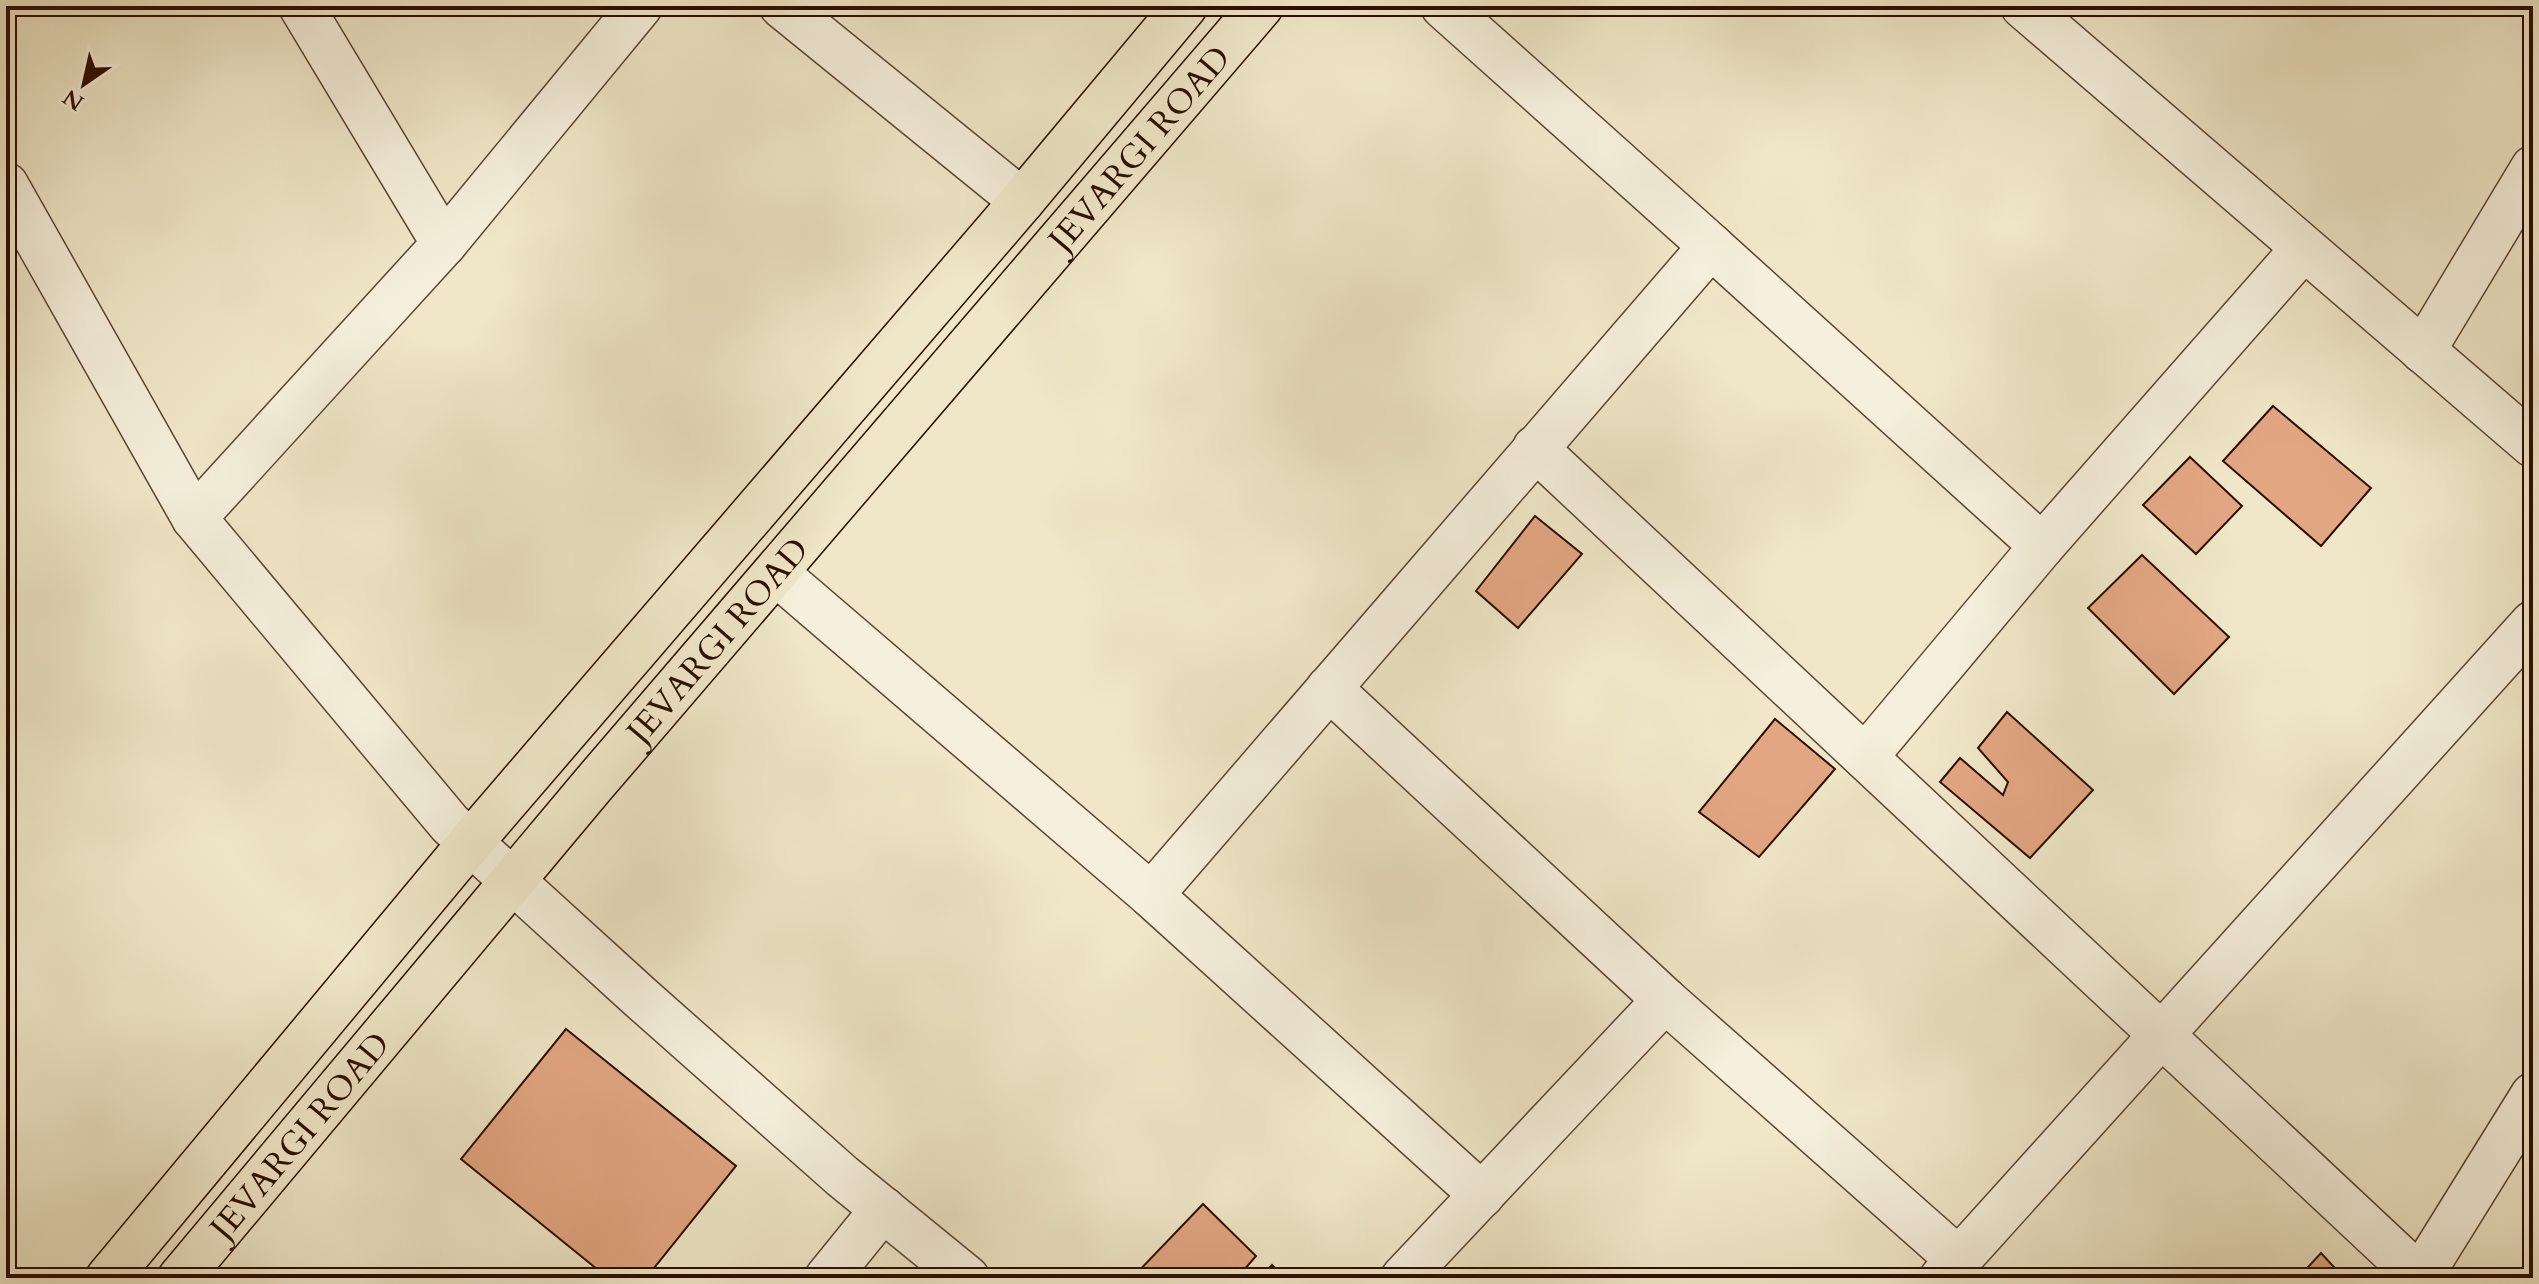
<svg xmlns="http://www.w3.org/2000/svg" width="2539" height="1284" font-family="Cardo,serif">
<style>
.building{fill:#e2a682;stroke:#2c0d01;stroke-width:2}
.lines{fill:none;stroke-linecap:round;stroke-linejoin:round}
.minor-casing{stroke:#5d4433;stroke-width:47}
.major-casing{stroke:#2c0d01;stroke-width:47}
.minor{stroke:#f5efdb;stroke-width:44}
.major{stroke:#efe7c8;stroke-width:44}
.labels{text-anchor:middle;stroke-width:7;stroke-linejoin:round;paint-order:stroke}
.street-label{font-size:34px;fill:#2c0d01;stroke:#f5efdb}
</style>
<rect width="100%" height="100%" fill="#efe7c8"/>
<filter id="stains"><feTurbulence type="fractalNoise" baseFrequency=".0025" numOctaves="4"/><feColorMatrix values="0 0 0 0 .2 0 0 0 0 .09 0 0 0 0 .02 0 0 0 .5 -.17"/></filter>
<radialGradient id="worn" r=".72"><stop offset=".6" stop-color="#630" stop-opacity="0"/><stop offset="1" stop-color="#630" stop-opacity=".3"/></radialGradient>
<!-- building -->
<g class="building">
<path d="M 2273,406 L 2371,488 L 2321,546 L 2223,461 Z"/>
<path d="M 2190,457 L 2242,506 L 2196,554 L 2143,505 Z"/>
<path d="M 1535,516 L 1582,554 L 1518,628 L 1476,591 Z"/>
<path d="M 2142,555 L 2229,637 L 2174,694 L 2088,608 Z"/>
<path d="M 2007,712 L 2093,790 L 2030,858 L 1940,782 L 1960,758 L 2003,795 L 2008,782 L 1978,748 Z"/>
<path d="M 1775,719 L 1835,769 L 1759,857 L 1699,812 Z"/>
<path d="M 566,1029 L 736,1166 L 646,1278 L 608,1278 L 461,1159 Z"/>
<path d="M 1203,1204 L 1256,1256 L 1237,1278 L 1132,1278 Z"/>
<path d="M 2321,1253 L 2344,1278 L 2298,1278 Z"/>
<path d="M 1272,1265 L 1285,1278 L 1260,1278 Z"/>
</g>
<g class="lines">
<!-- minor casing -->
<g class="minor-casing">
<g id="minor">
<path d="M 301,6 L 444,244"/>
<path d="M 782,6 L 1022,201"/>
<path d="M 2023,6 L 2533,445"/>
<path d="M 6,185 L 194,518 L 450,824 L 640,997 L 842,1176 L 967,1278"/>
<path d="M 1711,246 L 2042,546"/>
<path d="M 2423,351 L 2533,168"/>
<path d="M 1535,448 L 2421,1278"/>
<path d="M 194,518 L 444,244 L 640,6"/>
<path d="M 776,573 L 1151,895 L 1482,1195"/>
<path d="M 1329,688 L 1665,1000"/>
<path d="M 1865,757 L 2042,546 L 2303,249"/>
<path d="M 1151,895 L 1711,246 L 1443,6"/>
<path d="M 2420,1277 L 2533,1095"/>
<path d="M 827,1278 L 883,1209"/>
<path d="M 1403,1278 L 1665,1000 L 1959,1260"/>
<path d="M 1942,1278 L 2533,623"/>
</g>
</g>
<!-- major casing -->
<g class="major-casing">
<g id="major">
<path d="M 108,1278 L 470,843 L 1022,201 L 1185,6"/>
<path id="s1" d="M 180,1278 L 592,786 L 1261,6"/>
</g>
</g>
<!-- minor -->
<use href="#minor" class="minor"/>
<!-- major -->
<use href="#major" class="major"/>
</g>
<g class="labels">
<!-- street labels -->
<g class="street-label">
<text dy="12" stroke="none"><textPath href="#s1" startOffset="1482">JEVARGI ROAD</textPath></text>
<text dy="12" stroke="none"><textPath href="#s1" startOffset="834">JEVARGI ROAD</textPath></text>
<text dy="12" stroke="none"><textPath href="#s1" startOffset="186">JEVARGI ROAD</textPath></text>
</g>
</g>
<!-- margin -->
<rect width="2539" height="1284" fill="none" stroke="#efe7c8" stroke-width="32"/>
<rect x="8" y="8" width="2523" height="1268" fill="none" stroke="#2c0d01" stroke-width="4"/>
<rect x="16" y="16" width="2507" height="1252" fill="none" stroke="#2c0d01" stroke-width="2"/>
<!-- north arrow -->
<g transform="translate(84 84) rotate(214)" stroke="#f5efdb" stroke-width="6" paint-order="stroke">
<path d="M0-6L14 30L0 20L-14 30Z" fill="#2c0d01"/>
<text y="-12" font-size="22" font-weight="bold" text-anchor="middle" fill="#2c0d01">N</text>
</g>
<rect width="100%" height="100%" filter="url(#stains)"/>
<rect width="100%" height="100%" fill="url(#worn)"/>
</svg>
